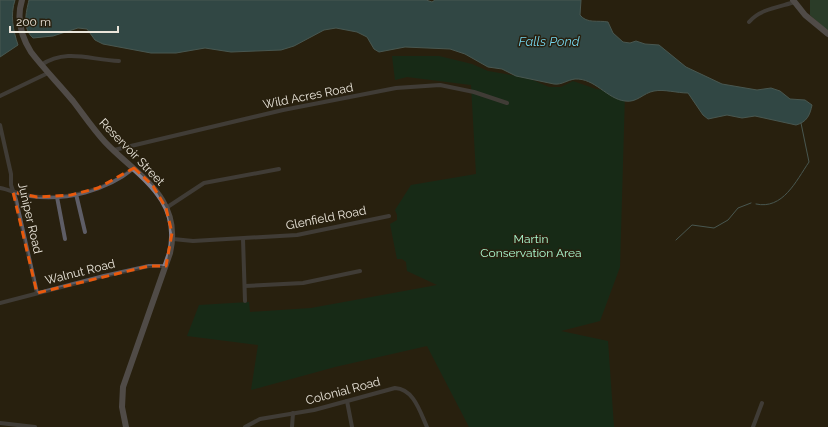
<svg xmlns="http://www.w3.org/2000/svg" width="828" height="427" font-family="Raleway,sans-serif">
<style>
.green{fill:#043621}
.forest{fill:#2f5e47}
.water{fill:#3c7786;stroke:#70989f}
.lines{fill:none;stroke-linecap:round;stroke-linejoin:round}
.stream{stroke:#70989f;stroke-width:1}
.street{stroke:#5e5d66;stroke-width:4}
.secondary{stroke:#817f8d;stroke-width:6}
.marked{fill:none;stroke:#e8590c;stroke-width:3;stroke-dasharray:8 5;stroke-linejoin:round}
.labels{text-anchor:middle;stroke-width:3;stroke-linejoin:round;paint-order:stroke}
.street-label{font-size:12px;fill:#eae5da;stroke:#28200f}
.park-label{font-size:12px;fill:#abf9cf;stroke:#28200f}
.water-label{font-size:13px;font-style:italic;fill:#74d3eb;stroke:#28200f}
</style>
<rect width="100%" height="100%" fill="#28200f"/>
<!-- green -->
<path class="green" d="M 392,56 L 439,56 L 472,64 L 488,71 L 528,78 L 549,87 L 561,87 L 573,81 L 596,89 L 625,93 L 620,267 L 600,321 L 561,331 L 608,341 L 614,427 L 469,427 L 427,346 L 335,367 L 251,390 L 258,345 L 187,336 L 199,305 L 249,302 L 250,312 L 311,308 L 437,285 L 407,271 L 406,262 L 402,259 L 397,259 L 390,224 L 397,220 L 397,215 L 395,210 L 411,185 L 476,174 L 471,85 L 407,77 L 395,80 Z"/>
<!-- forest -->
<path class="forest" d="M 810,0 L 828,0 L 828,31 L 810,15 Z"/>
<!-- water -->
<g class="water">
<path d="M 0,0 L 15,0 C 10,15 13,30 18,45 L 0,57 Z"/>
<path d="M 29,0 L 426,0 L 432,2 L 435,0 L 581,0 L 580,15 C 587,24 598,20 608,22 L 613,33 L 623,42 L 630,43 L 636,41 L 645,44 L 659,45 L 686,67 L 722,84 L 757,90 L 771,88 L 780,91 L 790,99 L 805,100 L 812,105 C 810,115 807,122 796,125 L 755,116 L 742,118 L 727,115 L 708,119 L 703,115 L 688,93 C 677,93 664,89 654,91 C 643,93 637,103 625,101 C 607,99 595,78 575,79 C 567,80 562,85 554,84 L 516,76 L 502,69 L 488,67 L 465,54 L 450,49 L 405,47 L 379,52 L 374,49 L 367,37 L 357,32 L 336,28 L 324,30 L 294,46 L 281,50 L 231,52 L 205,48 L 176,53 L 151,53 L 103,44 L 95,40 L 87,29 L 78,28 L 53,36 L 33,38 C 22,28 26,13 29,0 Z"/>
</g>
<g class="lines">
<!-- stream -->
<g class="stream">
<path d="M 756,204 C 783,210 796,181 809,162 L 801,123"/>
<path d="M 676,240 L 692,225 L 714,228 L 728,220 L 738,208 L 751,203"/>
</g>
<!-- street -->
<g class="street">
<path d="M 749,22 C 760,9 779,7 795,2"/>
<path d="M 41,65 C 67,48 90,60 119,61"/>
<path d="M 0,96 L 48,73"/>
<path d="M 0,125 L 11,174 L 11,185 L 16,200 L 37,293"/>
<path d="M 114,150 L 283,110 L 396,88 L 440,85 L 474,92 L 507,103"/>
<path d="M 0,188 C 10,190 19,194 30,196 C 66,201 106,191 134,168"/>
<path d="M 76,194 L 85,232"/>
<path d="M 57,197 L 65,239"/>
<path d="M 166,208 L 204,183 L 279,169"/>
<path d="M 173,239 L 193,241 L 297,235 L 389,216"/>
<path d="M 243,239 L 245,301"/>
<path d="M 245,286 L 303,283 L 360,271"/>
<path d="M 0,303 L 104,276 L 149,266 L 166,266"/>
<path d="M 347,401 L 352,427"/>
<path d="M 0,423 L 35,427"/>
<path d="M 245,427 L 260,419 L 314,410 L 395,388 C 414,389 420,412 427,427"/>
<path d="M 292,427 L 293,413"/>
<path d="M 753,427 L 762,403"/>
</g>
<!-- secondary -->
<g class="secondary">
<path d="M 22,0 C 16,19 21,36 31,52 C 44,69 59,84 73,101 C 83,114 93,129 105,142 C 136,175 183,197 170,253 L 123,387 L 122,407 L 126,427"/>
<path d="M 793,0 L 805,15 L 828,34"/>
</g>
</g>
<!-- marked area -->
<path d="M0 0H828V427H0ZM 134,168 L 153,186 L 166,208 L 172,233 L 166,266 L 149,266 L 37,293 L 13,192 L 37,197 L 71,195 L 98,188 Z" fill="#28200f" fill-opacity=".55" fill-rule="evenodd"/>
<path class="marked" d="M 134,168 L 153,186 L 166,208 L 172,233 L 166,266 L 149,266 L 37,293 L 13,192 L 37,197 L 71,195 L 98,188 Z"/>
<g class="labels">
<!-- street labels -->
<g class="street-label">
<text transform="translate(308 96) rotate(-11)" y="4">Wild Acres Road</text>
<text transform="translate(132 152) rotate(46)" y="4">Reservoir Street</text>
<text transform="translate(30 218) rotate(77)" y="4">Juniper Road</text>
<text transform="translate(326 218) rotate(-11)" y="4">Glenfield Road</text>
<text transform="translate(80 272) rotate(-14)" y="4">Walnut Road</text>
<text transform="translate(343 391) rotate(-15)" y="4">Colonial Road</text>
</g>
<!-- park labels -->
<g class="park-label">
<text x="531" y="243">Martin<tspan x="531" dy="14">Conservation Area</tspan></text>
</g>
<!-- water labels -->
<g class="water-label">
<text x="549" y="46">Falls Pond</text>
</g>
</g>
<!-- scale -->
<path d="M10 26v6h108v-6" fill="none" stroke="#eae5da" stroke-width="2"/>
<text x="16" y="26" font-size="12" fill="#eae5da" stroke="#28200f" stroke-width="3" paint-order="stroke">200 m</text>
</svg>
